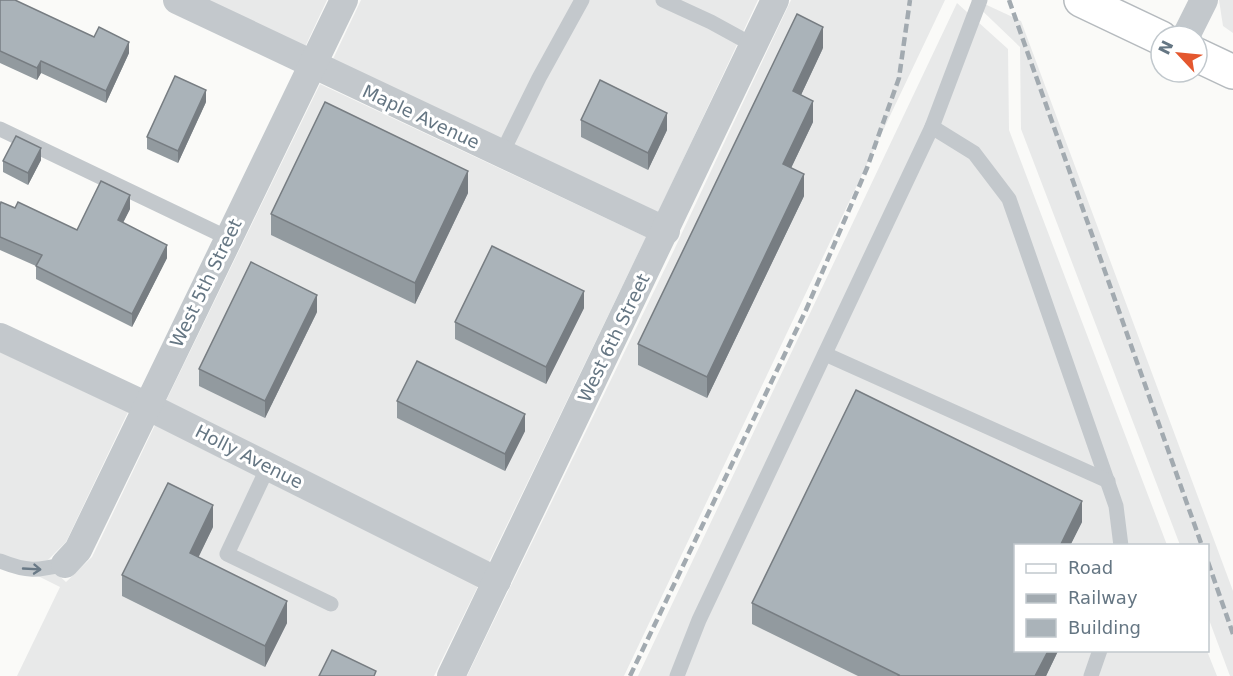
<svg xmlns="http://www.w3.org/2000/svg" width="1233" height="676" font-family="'DejaVu Sans',sans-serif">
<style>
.built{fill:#e8e9e9}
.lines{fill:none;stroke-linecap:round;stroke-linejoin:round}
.primary-casing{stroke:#b5babe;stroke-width:36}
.service{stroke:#c3c8cc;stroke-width:15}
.minor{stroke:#c3c8cc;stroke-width:28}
.primary{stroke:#fff;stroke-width:33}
.rail{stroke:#a2aab0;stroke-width:4.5;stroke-dasharray:9 4.5;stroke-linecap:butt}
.wall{fill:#929a9f}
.shaded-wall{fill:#777d82}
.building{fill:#aab3b9;stroke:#777d82;stroke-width:1.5}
.oneway{stroke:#6a7a87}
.labels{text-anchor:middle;stroke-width:6;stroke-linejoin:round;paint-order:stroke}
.street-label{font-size:18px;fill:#657683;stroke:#fff}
</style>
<rect width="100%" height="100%" fill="#fafaf8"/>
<!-- built -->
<g class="built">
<path d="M 207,0 L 327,0 L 305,47 Z"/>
<path d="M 361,0 L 758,0 L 658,213 L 332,61 Z"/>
<path d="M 791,0 L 945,0 L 624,676 L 467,676 L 674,250 Z"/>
<path d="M 971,0 L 976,0 L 1021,21 L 1233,591 L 1233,676 L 1230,676 L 1208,617 L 1208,546 L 1180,545 L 1021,129 L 1020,47 Z"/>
<path d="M 1219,0 L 1233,0 L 1233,33 L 1223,26 Z"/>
<path d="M 957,3 L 1008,49 L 1009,130 L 1167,545 L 1016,546 L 1016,650 L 1207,651 L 1217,676 L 638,676 Z"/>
<path d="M 320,84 L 646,237 L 489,562 L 166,401 Z"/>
<path d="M 0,352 L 128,412 L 66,542 L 45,563 L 66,582 L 92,557 L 155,425 L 478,586 L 434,676 L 17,676 L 60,587 L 0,557 Z"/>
</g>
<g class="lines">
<!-- primary casing -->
<g class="primary-casing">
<g id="primary">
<path d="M 1081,0 L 1161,38"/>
<path d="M 1197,55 L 1233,72"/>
</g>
</g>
<!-- service -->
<g class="service">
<path d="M 663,0 L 711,22 L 753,45"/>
<path d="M 932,127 L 974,153 L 1009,199 L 1116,506 L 1121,546"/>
<path d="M 0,129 L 228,238"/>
<path d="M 501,155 L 539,78 L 582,0"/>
<path d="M 825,354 L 1108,481"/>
<path d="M 268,467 L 227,554 L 331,604"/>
<path d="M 0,561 C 27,572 37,571 65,564"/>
<path d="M 677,676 L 699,620 L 932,127 L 980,0"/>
<path d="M 1091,676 L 1100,650"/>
</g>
<!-- minor -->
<g class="minor">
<path d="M 177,0 L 666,231"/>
<path d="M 1186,36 L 1204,0"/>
<path d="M 0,337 L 147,406 L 497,581"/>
<path d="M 65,564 L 78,550 L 344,0"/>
<path d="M 451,676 L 775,0"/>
</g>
<!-- primary -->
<use href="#primary" class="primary"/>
<!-- rail -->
<g class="rail">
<path d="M 1009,0 L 1202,546"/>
<path d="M 1208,562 L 1233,634"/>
<path d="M 630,676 L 806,310 L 867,168 L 899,78 L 910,0"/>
</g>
</g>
<!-- wall -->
<g class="wall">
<path d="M 0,0 L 129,53 L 106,103 L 41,73 L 37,80 L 0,63 Z"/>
<path d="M 823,48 L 801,95 L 813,122 L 791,168 L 804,196 L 707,398 L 638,365 L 638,344 Z"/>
<path d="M 206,102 L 178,163 L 147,149 L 147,137 Z"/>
<path d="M 581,120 L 667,130 L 648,170 L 581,137 Z"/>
<path d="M 41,160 L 28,185 L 3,172 L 3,161 Z"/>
<path d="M 468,193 L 415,304 L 271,235 L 271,214 Z"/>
<path d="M 0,205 L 15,208 L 77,230 L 130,209 L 123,222 L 167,258 L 132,327 L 36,279 L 36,266 L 0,250 Z"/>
<path d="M 584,308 L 546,384 L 455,339 L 455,322 Z"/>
<path d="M 317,312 L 265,418 L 199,386 L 199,369 Z"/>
<path d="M 397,401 L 525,431 L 505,471 L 397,418 Z"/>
<path d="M 1082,522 L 1016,651 L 1058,651 L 1046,676 L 858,676 L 752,624 L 752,603 Z"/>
<path d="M 213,527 L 198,557 L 287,623 L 265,667 L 122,596 L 122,575 Z"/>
</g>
<!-- shaded-wall -->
<g class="shaded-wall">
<path d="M 823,27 L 823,48 L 793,112 L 793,91 Z"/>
<path d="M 129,42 L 129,53 L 106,103 L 106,91 Z"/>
<path d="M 41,61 L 41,73 L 37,80 L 37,68 Z"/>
<path d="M 206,90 L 206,102 L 178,163 L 178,151 Z"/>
<path d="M 813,101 L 813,122 L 783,185 L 783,164 Z"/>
<path d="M 667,113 L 667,130 L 648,170 L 648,153 Z"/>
<path d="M 41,148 L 41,160 L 28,185 L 28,173 Z"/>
<path d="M 468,171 L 468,193 L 415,304 L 415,283 Z"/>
<path d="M 804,174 L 804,196 L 707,398 L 707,377 Z"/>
<path d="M 130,195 L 130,209 L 118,233 L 118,220 Z"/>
<path d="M 167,245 L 167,258 L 132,327 L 132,314 Z"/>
<path d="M 584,291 L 584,308 L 546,384 L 546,367 Z"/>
<path d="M 317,295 L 317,312 L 265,418 L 265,401 Z"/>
<path d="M 525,414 L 525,431 L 505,471 L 505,454 Z"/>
<path d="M 1082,501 L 1082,522 L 1070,546 L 1060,546 Z"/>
<path d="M 213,505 L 213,527 L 190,575 L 190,553 Z"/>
<path d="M 287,601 L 287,623 L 265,667 L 265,646 Z"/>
<path d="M 1048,651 L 1058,651 L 1046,676 L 1035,676 Z"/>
</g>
<!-- building -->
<g class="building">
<path d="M 0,0 L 15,0 L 94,37 L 99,27 L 129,42 L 106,91 L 41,61 L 37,68 L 0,51 Z"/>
<path d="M 797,14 L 823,27 L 793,91 L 813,101 L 783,164 L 804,174 L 707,377 L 638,344 Z"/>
<path d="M 175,76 L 206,90 L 178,151 L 147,137 Z"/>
<path d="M 600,80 L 667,113 L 648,153 L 581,120 Z"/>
<path d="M 325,102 L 468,171 L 415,283 L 271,214 Z"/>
<path d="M 16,136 L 41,148 L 28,173 L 3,161 Z"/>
<path d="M 101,181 L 130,195 L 118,220 L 167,245 L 132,314 L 36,266 L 42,255 L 0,237 L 0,205 L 1,202 L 15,208 L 18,202 L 77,230 Z"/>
<path d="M 492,246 L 584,291 L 546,367 L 455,322 Z"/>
<path d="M 251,262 L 317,295 L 265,401 L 199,369 Z"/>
<path d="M 417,361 L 525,414 L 505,454 L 397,401 Z"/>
<path d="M 856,390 L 1082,501 L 1060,546 L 1016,546 L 1016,651 L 1048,651 L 1035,676 L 898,676 L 899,675 L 752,603 Z"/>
<path d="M 168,483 L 213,505 L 190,553 L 287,601 L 265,646 L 122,575 Z"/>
<path d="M 332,650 L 376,671 L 374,676 L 319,676 Z"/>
</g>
<!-- one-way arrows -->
<defs><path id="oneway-shaft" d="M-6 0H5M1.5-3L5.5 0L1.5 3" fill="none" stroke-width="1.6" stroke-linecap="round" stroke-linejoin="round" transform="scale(1.5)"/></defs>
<use class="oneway" href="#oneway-shaft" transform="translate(32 569) rotate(3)"/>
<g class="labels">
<!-- street labels -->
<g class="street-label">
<text transform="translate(421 117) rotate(25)" y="6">Maple Avenue</text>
<text transform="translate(206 283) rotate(-64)" y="6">West 5th Street</text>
<text transform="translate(614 338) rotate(-64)" y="6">West 6th Street</text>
<text transform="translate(249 457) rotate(27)" y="6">Holly Avenue</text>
</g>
</g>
<!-- legend -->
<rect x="1014" y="544" width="195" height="108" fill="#ffffff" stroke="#c1c8cd" stroke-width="1.5"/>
<rect x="1026" y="564" width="30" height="9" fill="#ffffff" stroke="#c1c8cd" stroke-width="1.5"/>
<text x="1068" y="574" font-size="18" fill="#657683">Road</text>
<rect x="1026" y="594" width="30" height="9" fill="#a2aab0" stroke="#c1c8cd" stroke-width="1.5"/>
<text x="1068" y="604" font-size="18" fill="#657683">Railway</text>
<rect x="1026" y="619" width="30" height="18" fill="#aab3b9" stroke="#c1c8cd" stroke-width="1.5"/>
<text x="1068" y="634" font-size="18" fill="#657683">Building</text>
<!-- north arrow -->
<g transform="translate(1179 54) rotate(296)"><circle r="28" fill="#ffffff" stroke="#c1c8cd" stroke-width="1.5"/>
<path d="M0-4.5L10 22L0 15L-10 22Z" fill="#e4572e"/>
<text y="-9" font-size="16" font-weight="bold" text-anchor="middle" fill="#657683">N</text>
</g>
</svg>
